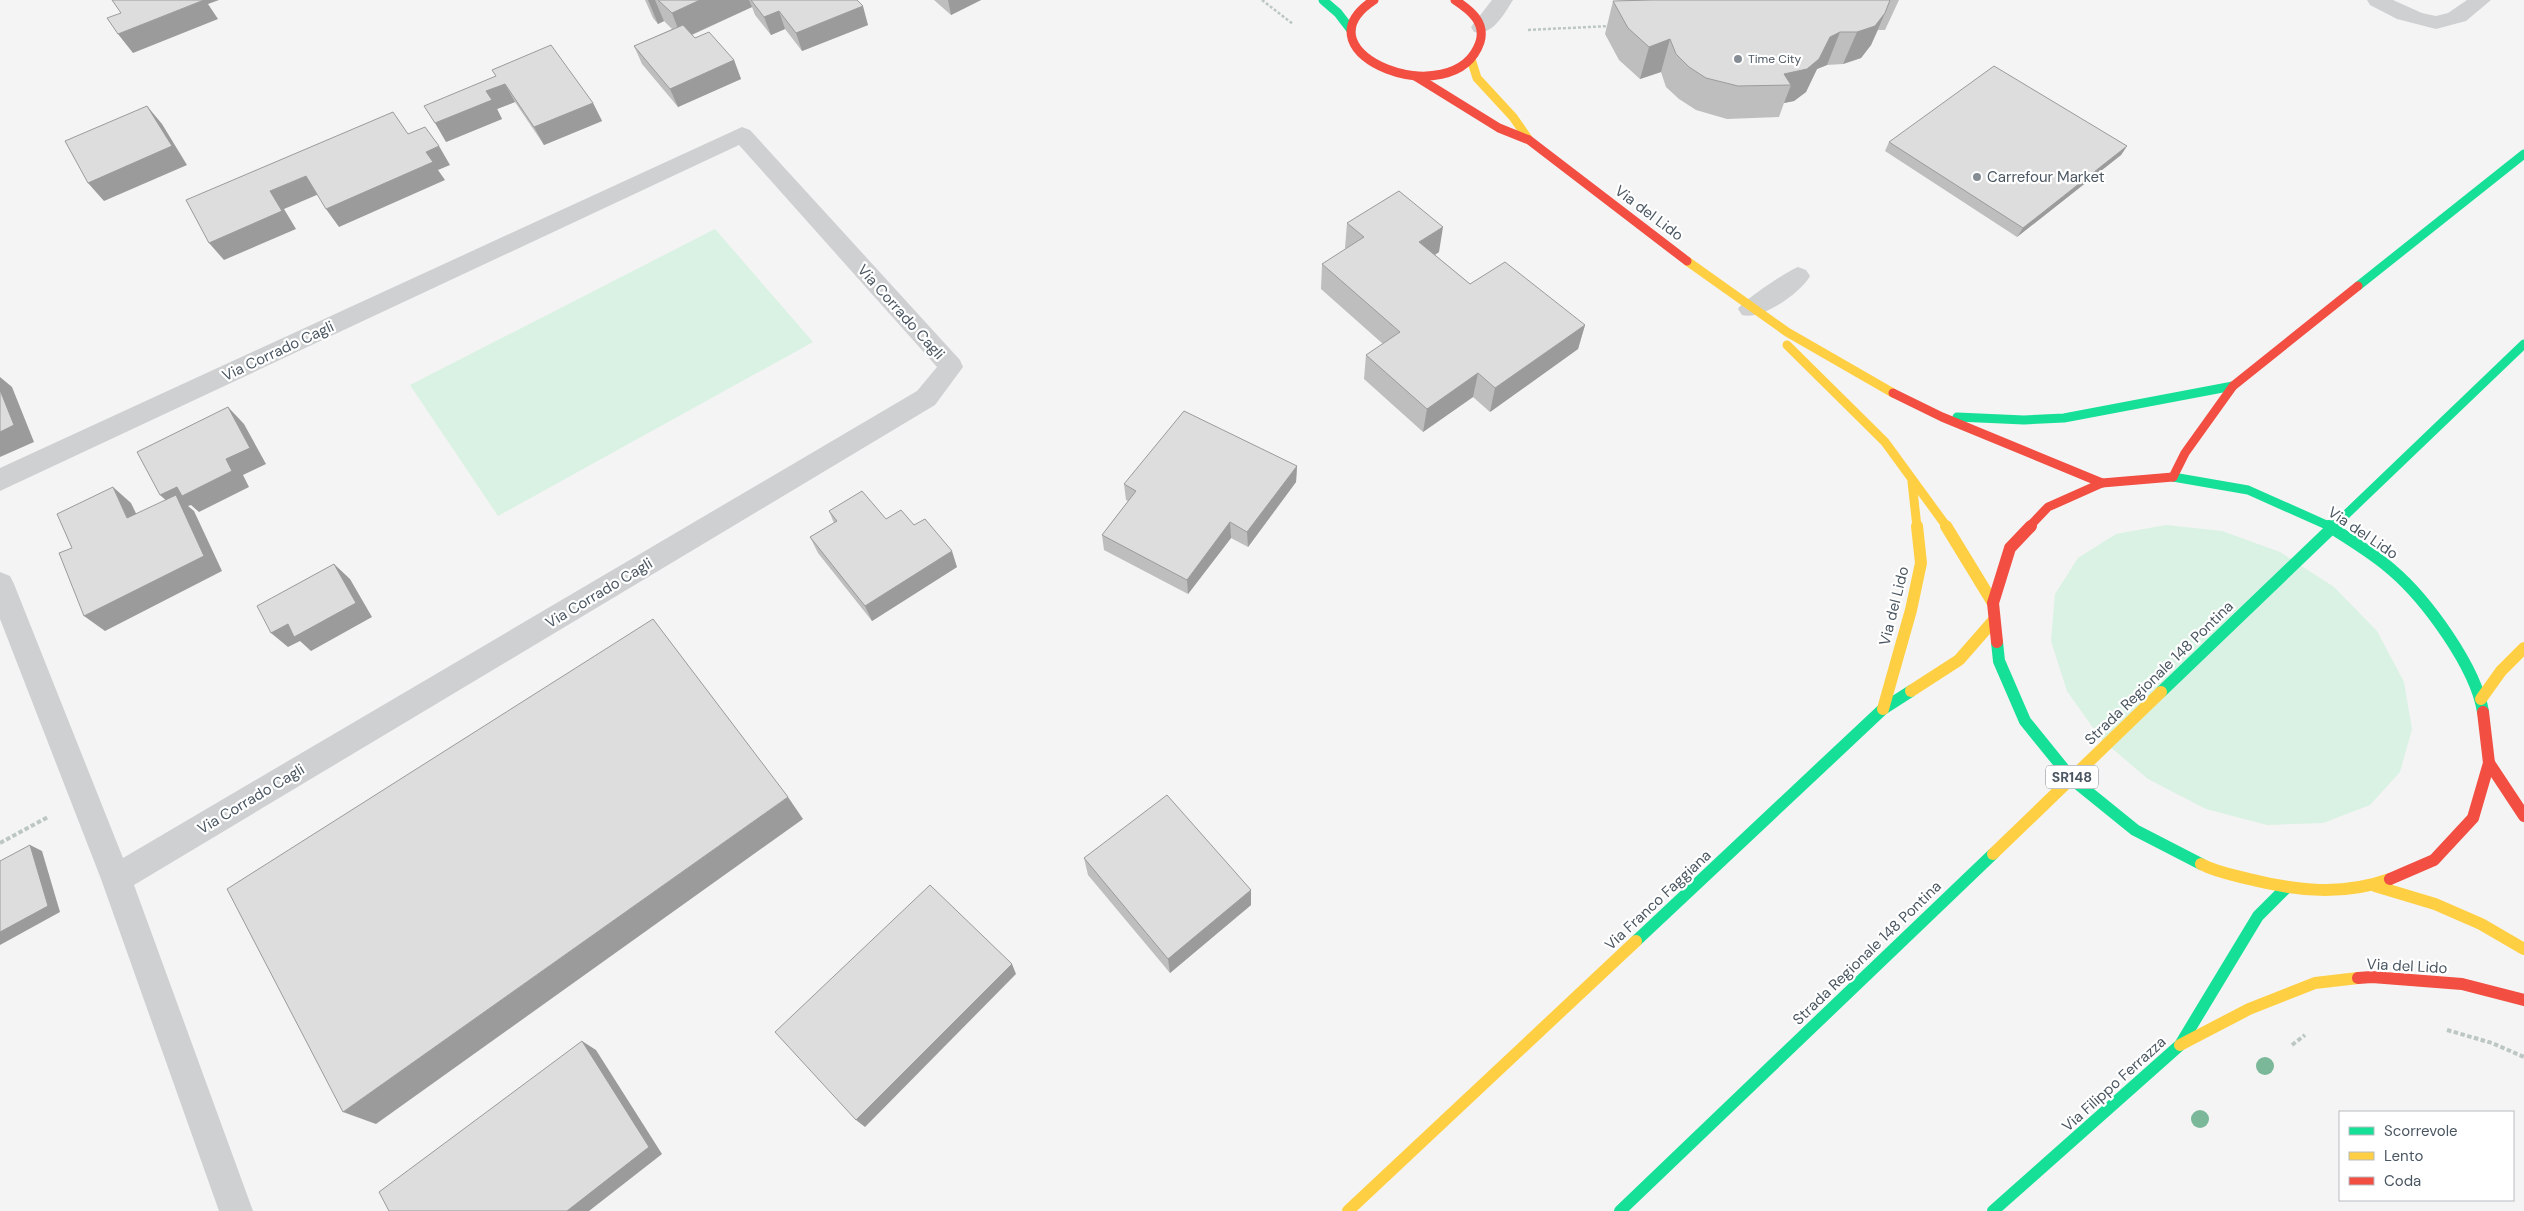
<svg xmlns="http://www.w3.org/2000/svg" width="2524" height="1211" font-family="'DM Sans',sans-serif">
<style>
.green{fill:#d9f2e3}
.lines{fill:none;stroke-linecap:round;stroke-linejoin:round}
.path-far1{stroke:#bcc7c4;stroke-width:2.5;stroke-dasharray:3 2;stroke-linecap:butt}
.path{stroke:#bcc7c4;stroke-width:4;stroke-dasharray:4.5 2.5;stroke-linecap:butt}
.lane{fill:#ced0d2;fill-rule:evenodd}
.street{fill:#ced0d2;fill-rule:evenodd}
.fast-far1{stroke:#16e098;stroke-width:9}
.fast{stroke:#16e098;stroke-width:12}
.slow-far1{stroke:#ffcf43;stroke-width:9}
.slow{stroke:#ffcf43;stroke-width:12}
.jam-far1{stroke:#f24e42;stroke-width:9}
.jam{stroke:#f24e42;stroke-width:12}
.fast-bridge-far1{stroke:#16e098;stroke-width:9}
.fast-bridge{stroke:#16e098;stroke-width:12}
.slow-bridge{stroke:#ffcf43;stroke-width:12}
.tree{fill:#7ab899}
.wall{fill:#bebebf}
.shaded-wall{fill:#9b9b9b}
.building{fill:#ddddde;stroke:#9b9b9b}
.poi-dot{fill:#868d94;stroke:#fff;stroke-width:2}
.labels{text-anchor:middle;stroke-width:4.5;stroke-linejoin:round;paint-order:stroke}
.far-poi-label{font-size:12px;fill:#4a5661;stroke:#fff;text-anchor:start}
.shield{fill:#fff;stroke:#808990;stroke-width:1}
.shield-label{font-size:14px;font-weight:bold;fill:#4a5661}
.poi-label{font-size:15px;fill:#4a5661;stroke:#fff;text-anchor:start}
.street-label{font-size:15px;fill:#4a5661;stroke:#fff}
</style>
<rect width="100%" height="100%" fill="#f4f4f4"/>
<!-- green -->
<g class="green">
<path d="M 715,229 L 813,342 L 498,516 L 410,385 Z"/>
<path d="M 2166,525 L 2222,531 L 2280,552 L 2334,587 L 2377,631 L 2404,682 L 2412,729 L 2400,772 L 2370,805 L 2323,823 L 2267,825 L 2206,809 L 2148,779 L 2101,739 L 2067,691 L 2051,641 L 2055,594 L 2078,558 L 2116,534 Z"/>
</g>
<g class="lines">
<!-- path-far1 -->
<g class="path-far1">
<path d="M 1262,0 L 1293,24"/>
<path d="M 1528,30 L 1609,26"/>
</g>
<!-- path -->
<g class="path">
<path d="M 0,843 L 48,817"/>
<path d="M 2447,1030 L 2492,1043 L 2524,1057"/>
<path d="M 2292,1045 L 2305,1035"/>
</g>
<!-- lane -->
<path class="lane" d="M 1798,267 L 1806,270 L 1810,276 C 1801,293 1760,321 1742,315 L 1738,309 C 1742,301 1789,270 1798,267 Z"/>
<!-- street -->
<g class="street">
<path d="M 1492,0 L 1513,0 C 1504,14 1492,37 1474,32 L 1471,27 Z"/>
<path d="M 2367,0 L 2393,0 L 2422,13 L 2436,16 L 2448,13 L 2467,0 L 2491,0 L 2466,21 L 2436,29 L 2397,19 L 2370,5 Z"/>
<path d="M 742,127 L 750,130 L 960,360 L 963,367 L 935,405 L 134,885 L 253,1211 L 219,1211 L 101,879 L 0,619 L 0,572 L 10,576 L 14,584 L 123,858 L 917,391 L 937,367 L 739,145 L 0,491 L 0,468 Z"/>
</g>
<!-- fast-far1 -->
<g class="fast-far1">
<path d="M 1323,0 L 1338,13 L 1351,30"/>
<path d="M 2358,286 L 2524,154"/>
<path d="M 1957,417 L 2024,420 L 2064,418 L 2233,386"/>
<path d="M 2173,477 L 2248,490 L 2331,527"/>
</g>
<!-- fast -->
<g class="fast">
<path d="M 2329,526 C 2350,540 2373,553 2392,570 C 2426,599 2476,667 2483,712"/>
<path d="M 1997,642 L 1999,661 L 2025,721 L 2072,779 L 2135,830 L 2201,864"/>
<path d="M 1636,941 L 1883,709 L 1911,691"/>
<path d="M 1993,1211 L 2180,1045 L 2258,916 L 2286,888"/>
</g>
<!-- slow-far1 -->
<g class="slow-far1">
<path d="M 1471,59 L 1477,78 L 1513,117 L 1529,140"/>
<path d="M 1687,261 L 1787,332 L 1893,393"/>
<path d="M 1787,345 L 1885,442 L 1947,527"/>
<path d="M 1912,482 L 1917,527"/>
</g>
<!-- slow -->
<g class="slow">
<path d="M 1946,526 L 1993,603"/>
<path d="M 1911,691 L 1959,660 L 1994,620"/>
<path d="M 2481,699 L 2501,671 L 2524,648"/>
<path d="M 1883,709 L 1911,610 L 1921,563 L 1917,526"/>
<path d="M 2201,864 C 2216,872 2233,875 2249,879 C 2297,891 2343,896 2390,879"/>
<path d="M 2375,886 L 2435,904 L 2481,924 L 2524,949"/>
<path d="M 2180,1045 L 2249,1009 L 2315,983 L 2358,978"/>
<path d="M 1348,1211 L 1636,941"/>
</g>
<!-- jam-far1 -->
<g class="jam-far1">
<path d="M 1374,0 C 1292,54 1455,116 1480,42 C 1486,22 1470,10 1455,0"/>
<path d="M 1415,76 L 1499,128 L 1529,140 L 1687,261"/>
<path d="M 1893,393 L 1942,417 L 2102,483"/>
<path d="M 2173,477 L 2185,453 L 2233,386 L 2358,286"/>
<path d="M 2029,527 L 2048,507 L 2102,483 L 2173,477"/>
</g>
<!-- jam -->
<g class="jam">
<path d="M 1997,642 L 1993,603 L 2010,548 L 2031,526"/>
<path d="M 2489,763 L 2524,816"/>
<path d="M 2390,879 L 2434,860 L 2473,818 L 2489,763 L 2483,712"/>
<path d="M 2358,978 L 2372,977 L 2462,984 L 2524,1000"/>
</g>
<!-- fast-bridge-far1 -->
<path class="fast-bridge-far1" d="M 2333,527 L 2524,344"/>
<!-- fast-bridge -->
<g class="fast-bridge">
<path d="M 2161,692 L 2334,526"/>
<path d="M 1620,1211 L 1993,854"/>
</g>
<!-- slow-bridge -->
<path class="slow-bridge" d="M 1993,854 L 2161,692"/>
</g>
<!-- trees -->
<g class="tree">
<circle cx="2265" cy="1066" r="9"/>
<circle cx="2200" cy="1119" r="9"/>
</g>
<!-- wall -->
<g class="wall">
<path d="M 645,0 L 857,0 L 868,25 L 802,51 L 785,29 L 771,35 L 755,15 L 752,7 L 692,35 L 695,38 L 734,60 L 741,79 L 678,107 L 642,64 L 634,46 L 672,29 L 664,21 L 658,24 L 653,18 Z"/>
<path d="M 934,0 L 981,0 L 951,15 Z"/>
<path d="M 1643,0 L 1899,0 L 1885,30 L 1878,30 L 1871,45 L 1861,58 L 1843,64 L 1827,65 L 1817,69 L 1806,92 L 1794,101 L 1784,103 L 1779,117 L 1727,119 L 1696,110 L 1679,99 L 1666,87 L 1661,72 L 1640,79 L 1619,60 L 1605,34 L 1613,1 Z"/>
<path d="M 495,76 L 593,103 L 602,121 L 544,145 L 515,102 L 497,109 L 502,119 L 446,142 Z"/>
<path d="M 1889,142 L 2127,146 L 2121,155 L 2017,237 L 1885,151 Z"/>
<path d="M 1347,223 L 1439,252 L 1435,255 L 1470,284 L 1585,325 L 1578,349 L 1490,412 L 1473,397 L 1423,432 L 1364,379 L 1366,355 L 1383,344 L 1321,289 L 1322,264 L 1346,249 L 1345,248 Z"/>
<path d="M 1297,466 L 1296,482 L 1248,547 L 1231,538 L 1188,594 L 1104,550 L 1102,535 L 1128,501 L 1126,500 L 1124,484 Z"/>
<path d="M 829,511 L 914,525 L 957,567 L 872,621 L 818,553 L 810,537 L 834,523 Z"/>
<path d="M 1084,858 L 1251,890 L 1251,905 L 1170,973 L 1088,875 Z"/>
</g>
<!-- shaded-wall -->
<g class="shaded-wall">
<path d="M 204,0 L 219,0 L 208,4 L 218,19 L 133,53 L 118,34 Z"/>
<path d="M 648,0 L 655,0 L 664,21 L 658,24 Z"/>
<path d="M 700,0 L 749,0 L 752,7 L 682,39 L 672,13 Z"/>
<path d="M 948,0 L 981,0 L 951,15 Z"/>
<path d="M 863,6 L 868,25 L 802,51 L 796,33 Z"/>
<path d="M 779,11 L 785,29 L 771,35 L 764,17 Z"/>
<path d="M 1885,13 L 1871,45 L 1861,58 L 1843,64 L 1857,32 Z"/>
<path d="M 1840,32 L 1827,65 L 1817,69 L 1806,92 L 1794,101 L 1784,103 L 1791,85 L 1784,74 L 1830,37 Z"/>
<path d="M 1670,39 L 1661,72 L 1640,79 L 1649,47 Z"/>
<path d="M 734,60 L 741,79 L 678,107 L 670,89 Z"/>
<path d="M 505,84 L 515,102 L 497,109 L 502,119 L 446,142 L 435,123 L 486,91 Z"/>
<path d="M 593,103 L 602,121 L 544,145 L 534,127 Z"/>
<path d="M 147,106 L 162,124 L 187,165 L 104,201 L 88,183 Z"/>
<path d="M 439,146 L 450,165 L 438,170 L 445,180 L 339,227 L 326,209 L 426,152 Z"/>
<path d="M 2127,146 L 2121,155 L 2017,237 L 2023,228 Z"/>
<path d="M 306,176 L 319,194 L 284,209 L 296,229 L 224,260 L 209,243 L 270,191 Z"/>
<path d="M 1443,227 L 1439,252 L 1416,267 L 1419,242 Z"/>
<path d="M 1585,325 L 1578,349 L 1490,412 L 1495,388 Z"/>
<path d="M 1478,373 L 1473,397 L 1423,432 L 1427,409 Z"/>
<path d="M 0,377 L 12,387 L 34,442 L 0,457 Z"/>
<path d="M 228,407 L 244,424 L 266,464 L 243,475 L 249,487 L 199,512 L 191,505 L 188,506 L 194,511 L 222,571 L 105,631 L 84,616 L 178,511 L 160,495 Z"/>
<path d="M 1297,466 L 1296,482 L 1248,547 L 1247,532 Z"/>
<path d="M 113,487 L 131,503 L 146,534 L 127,518 Z"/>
<path d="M 1230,522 L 1231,538 L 1188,594 L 1187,580 Z"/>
<path d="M 952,551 L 957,567 L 872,621 L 865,606 Z"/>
<path d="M 334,564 L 350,579 L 372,617 L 311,651 L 300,641 L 288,647 L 271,633 Z"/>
<path d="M 788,797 L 803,819 L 376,1124 L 343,1112 Z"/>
<path d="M 30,845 L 42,851 L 60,912 L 0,945 L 0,932 Z"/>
<path d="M 1251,890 L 1251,905 L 1170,973 L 1168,959 Z"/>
<path d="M 1012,964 L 1016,974 L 865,1127 L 856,1120 Z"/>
<path d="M 582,1041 L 596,1050 L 662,1154 L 589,1211 L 567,1211 Z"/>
</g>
<!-- building -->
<g class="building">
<path d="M 112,0 L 204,0 L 118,34 L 107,18 L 121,13 Z"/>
<path d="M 658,0 L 700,0 L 672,13 Z"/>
<path d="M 751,0 L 857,0 L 863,6 L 796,33 L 779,11 L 764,17 Z"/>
<path d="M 1651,0 L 1890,0 L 1885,13 L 1875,26 L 1857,32 L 1840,32 L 1830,37 L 1819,59 L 1807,69 L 1784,74 L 1791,85 L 1738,86 L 1706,78 L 1689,67 L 1676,54 L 1670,39 L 1649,47 L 1628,28 L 1613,1 Z"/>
<path d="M 683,25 L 695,38 L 709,32 L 734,60 L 670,89 L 634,46 Z"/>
<path d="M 551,45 L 593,103 L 534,127 L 505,84 L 486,91 L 492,100 L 435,123 L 424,106 L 496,76 L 492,70 Z"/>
<path d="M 1994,66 L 2127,146 L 2023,228 L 1889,142 Z"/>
<path d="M 147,106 L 172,146 L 88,183 L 65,141 Z"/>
<path d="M 393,112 L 408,134 L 425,127 L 439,146 L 426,152 L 433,162 L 326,209 L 306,176 L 270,191 L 282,211 L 209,243 L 186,200 Z"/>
<path d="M 1399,191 L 1443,227 L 1419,242 L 1470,284 L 1505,262 L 1585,325 L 1495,388 L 1478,373 L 1427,409 L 1366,355 L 1400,332 L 1322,264 L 1364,237 L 1347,223 Z"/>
<path d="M 0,390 L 14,425 L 0,432 Z"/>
<path d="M 228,407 L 250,448 L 226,459 L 232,471 L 182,496 L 177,487 L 160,495 L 137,452 Z"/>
<path d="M 1184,411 L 1297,466 L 1247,532 L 1230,522 L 1187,580 L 1102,535 L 1136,491 L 1124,484 Z"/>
<path d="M 113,487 L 127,518 L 176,495 L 204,556 L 84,616 L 59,553 L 72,548 L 57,514 Z"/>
<path d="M 862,491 L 886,519 L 901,510 L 914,525 L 925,519 L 952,551 L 865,606 L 810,537 L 837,521 L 829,511 Z"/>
<path d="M 334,564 L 356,603 L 294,637 L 288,624 L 271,633 L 257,606 Z"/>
<path d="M 653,619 L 788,797 L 343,1112 L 227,889 Z"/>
<path d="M 1167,795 L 1251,890 L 1168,959 L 1084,858 Z"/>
<path d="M 30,845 L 48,906 L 0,932 L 0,861 Z"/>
<path d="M 930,885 L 1012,964 L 856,1120 L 775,1032 Z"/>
<path d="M 582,1041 L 649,1147 L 567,1211 L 389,1211 L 379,1192 Z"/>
</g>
<!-- markers -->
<g class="poi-dot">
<circle cx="1738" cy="59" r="5"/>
<circle cx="1977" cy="177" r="5"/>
</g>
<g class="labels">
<!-- far-poi labels -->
<g class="far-poi-label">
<text x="1748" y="63">Time City</text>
</g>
<!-- shield labels -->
<rect class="shield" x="2046" y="765.5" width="52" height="23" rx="4"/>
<g class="shield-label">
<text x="2072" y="782">SR148</text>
</g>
<!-- poi labels -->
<g class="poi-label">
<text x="1987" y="182">Carrefour Market</text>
</g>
<!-- street labels -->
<g class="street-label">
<text transform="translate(1649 213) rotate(37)" y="5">Via del Lido</text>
<text transform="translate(901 312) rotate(48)" y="5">Via Corrado Cagli</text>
<text transform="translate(278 351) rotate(-25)" y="5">Via Corrado Cagli</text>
<text transform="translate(2363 533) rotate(34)" y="5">Via del Lido</text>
<text transform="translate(599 593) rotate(-31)" y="5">Via Corrado Cagli</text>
<text transform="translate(1894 606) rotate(-76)" y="5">Via del Lido</text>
<text transform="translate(2159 673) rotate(-44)" y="5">Strada Regionale 148 Pontina</text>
<text transform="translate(251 799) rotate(-31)" y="5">Via Corrado Cagli</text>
<text transform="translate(1658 900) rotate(-43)" y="5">Via Franco Faggiana</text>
<text transform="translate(1867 953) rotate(-44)" y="5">Strada Regionale 148 Pontina</text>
<text transform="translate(2407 966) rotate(3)" y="5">Via del Lido</text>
<text transform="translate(2114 1084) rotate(-42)" y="5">Via Filippo Ferrazza</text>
</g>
</g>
<!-- legend -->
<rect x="2339" y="1111" width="175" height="90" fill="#ffffff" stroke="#b7bbc0"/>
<rect x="2349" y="1127" width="25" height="8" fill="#16e098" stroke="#b7bbc0"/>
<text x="2384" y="1136" font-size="15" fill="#4a5661">Scorrevole</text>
<rect x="2349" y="1152" width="25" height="8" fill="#ffcf43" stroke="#b7bbc0"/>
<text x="2384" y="1161" font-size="15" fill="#4a5661">Lento</text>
<rect x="2349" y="1177" width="25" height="8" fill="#f24e42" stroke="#b7bbc0"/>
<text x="2384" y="1186" font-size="15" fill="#4a5661">Coda</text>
</svg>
